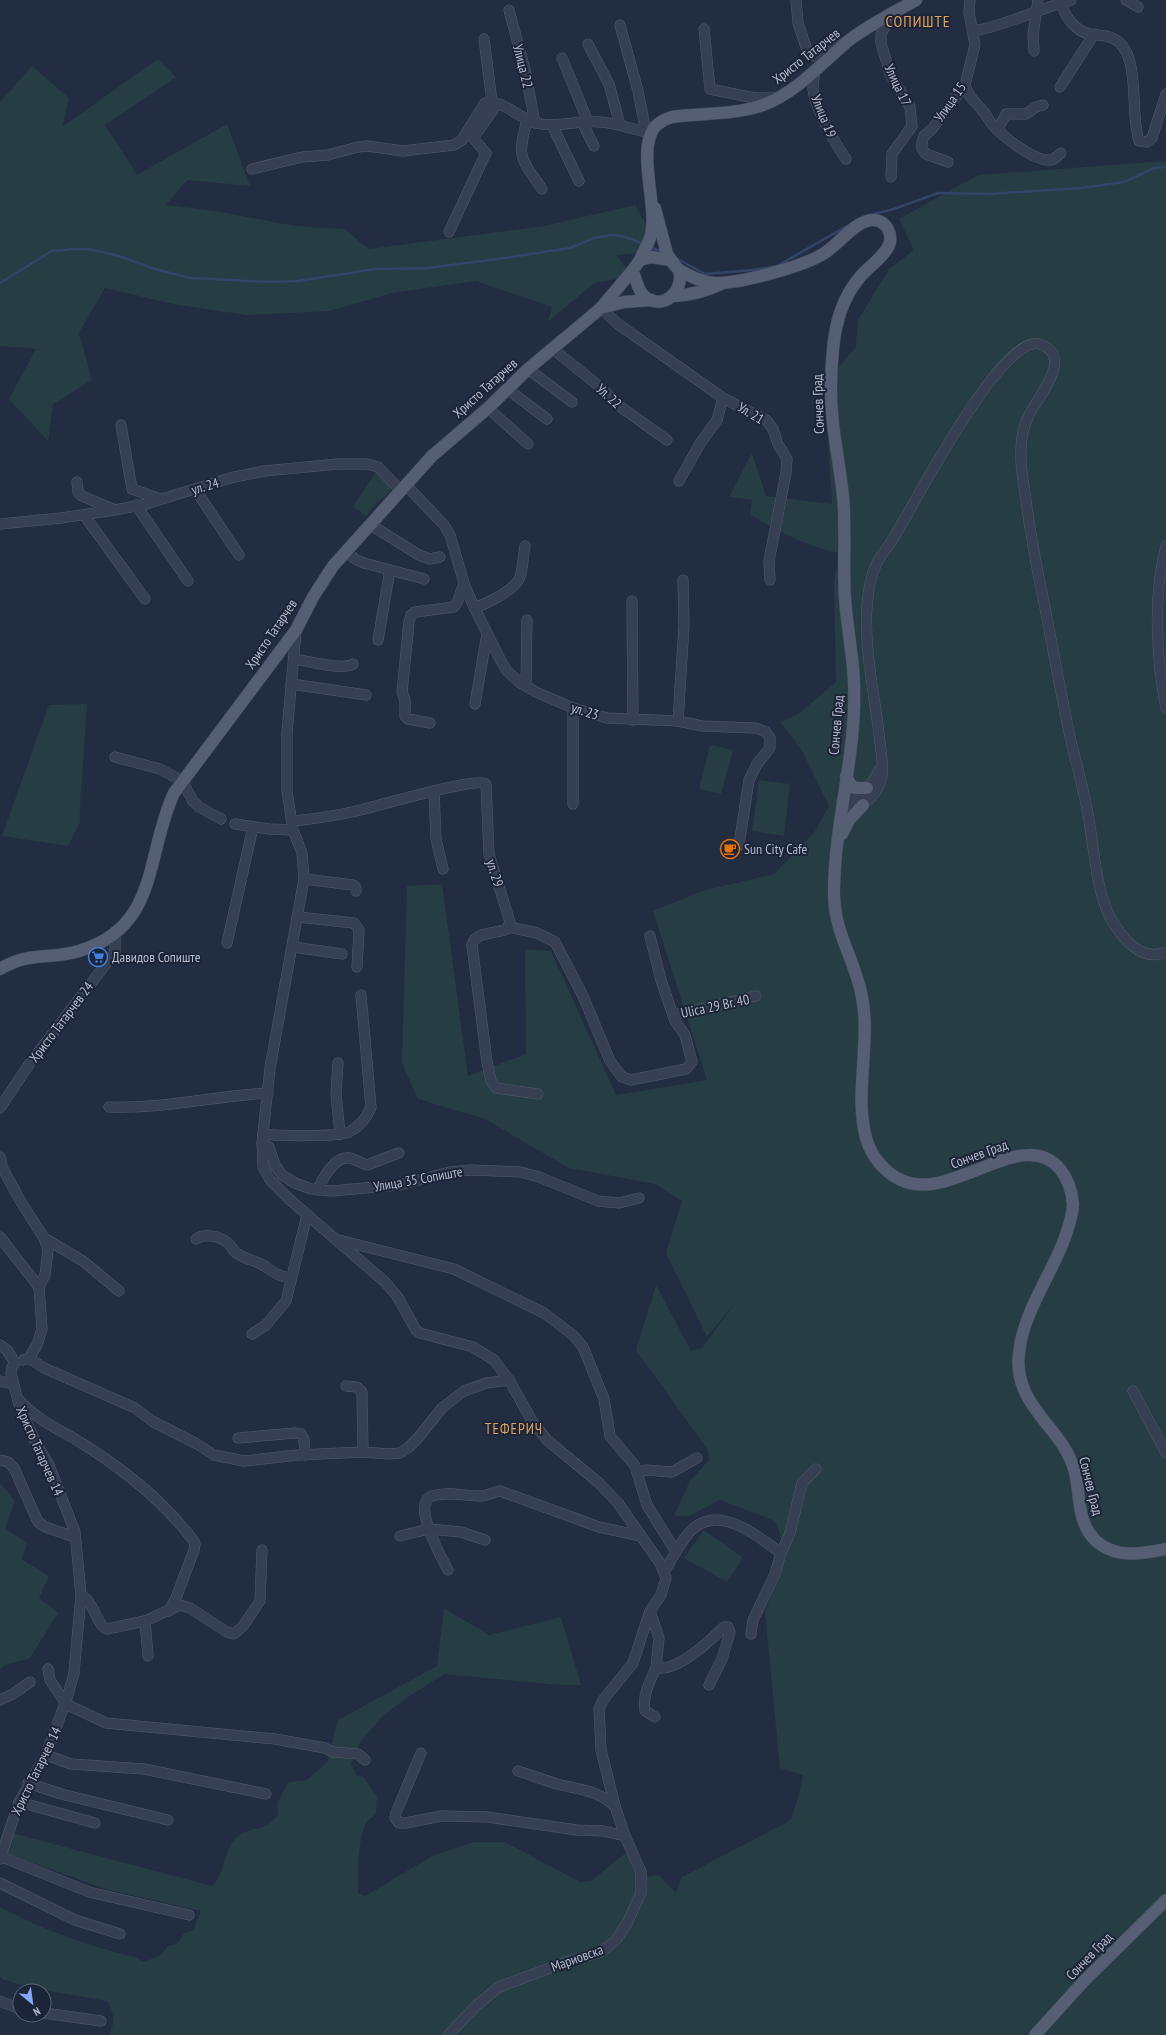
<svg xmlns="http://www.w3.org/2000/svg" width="1166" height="2035" font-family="'PT Sans Narrow',sans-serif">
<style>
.green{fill:#253d43}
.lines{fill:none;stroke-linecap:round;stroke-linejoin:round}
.stream{stroke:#334469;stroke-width:2.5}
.minor-casing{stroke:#525a6c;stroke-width:11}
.major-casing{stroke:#41485b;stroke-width:13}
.minor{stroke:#373f52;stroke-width:10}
.major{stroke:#555e72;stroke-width:12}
.labels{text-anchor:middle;stroke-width:4;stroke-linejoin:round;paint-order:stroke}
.street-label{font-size:14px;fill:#b4bbcc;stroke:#1c2437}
.poi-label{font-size:14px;fill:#b4bbcc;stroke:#1c2437;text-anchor:start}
.neighbourhood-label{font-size:15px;letter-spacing:1px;fill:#e0a25b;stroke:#1c2437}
.quarter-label{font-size:16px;letter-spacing:1px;fill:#e0a25b;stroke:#1c2437}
</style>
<rect width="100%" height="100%" fill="#232d42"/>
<!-- green -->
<g class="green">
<path d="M 158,59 L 176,77 L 105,125 L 137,175 L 227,124 L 250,186 L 187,180 L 166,205 L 215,211 L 295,226 L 344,229 L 369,249 L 544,226 L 635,205 L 649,230 L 639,253 L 616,255 L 633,276 L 594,283 L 548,322 L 552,307 L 476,281 L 392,293 L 329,311 L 247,315 L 178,305 L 105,288 L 79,333 L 92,380 L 53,404 L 48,441 L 9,399 L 36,349 L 0,346 L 0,102 L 32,66 L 69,98 L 62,127 Z"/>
<path d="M 1166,161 L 1166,2035 L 108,2035 C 116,2024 114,2012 107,2001 L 37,1989 L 4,1980 L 0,1977 L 0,1907 C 43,1930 88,1946 135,1957 L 143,1962 L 160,1956 L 168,1946 L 177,1944 L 184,1933 L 193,1930 L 201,1911 L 108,1890 L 9,1854 L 7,1851 L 12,1833 L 212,1886 C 224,1876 224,1850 235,1839 C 245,1829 254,1830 266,1826 C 270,1824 275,1818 278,1815 L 277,1803 L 289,1782 L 307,1780 L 327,1762 L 338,1720 L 437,1666 L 444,1608 L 489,1635 L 561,1617 L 581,1685 L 559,1685 L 444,1674 L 405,1699 L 383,1716 L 361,1741 L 351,1764 L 356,1775 L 363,1777 L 377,1796 L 376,1814 C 373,1816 369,1819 367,1822 C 357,1839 358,1874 358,1893 L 365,1896 L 434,1855 L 474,1842 L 505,1842 L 580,1882 L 591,1881 L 628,1851 L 636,1873 L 636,1878 L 659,1875 L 676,1893 L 682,1877 L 791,1820 L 800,1790 L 803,1775 L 780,1768 L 765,1612 L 787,1554 L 775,1521 L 720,1500 L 689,1516 L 674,1516 L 690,1481 L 710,1459 L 708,1450 L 636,1350 L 656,1285 L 691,1351 L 702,1348 L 735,1303 L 707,1337 L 666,1253 L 682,1201 L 655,1184 L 569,1168 L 485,1119 L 418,1099 L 402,1063 L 407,886 L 442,884 L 468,1076 L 526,1054 L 525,949 L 551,951 L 616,1095 L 707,1080 L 653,911 L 702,891 L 774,874 L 814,833 L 829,806 L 801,749 L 780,722 L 798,714 L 836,682 L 834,581 L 840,553 C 808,548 778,530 750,515 L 752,500 L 729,497 L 752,453 L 766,496 L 832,504 L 827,419 L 831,376 L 856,347 L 858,320 L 889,269 L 914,250 L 899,219 L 978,175 Z"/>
<path d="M 376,471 L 390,485 L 391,491 L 378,501 L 366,516 L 353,507 Z"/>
<path d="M 87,704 L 79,824 L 68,846 L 2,836 L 49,705 Z"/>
<path d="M 710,745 L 733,750 L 721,794 L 699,789 Z"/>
<path d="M 759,780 L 790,784 L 784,836 L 752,831 Z"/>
<path d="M 0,1483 L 15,1501 L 5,1529 L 28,1543 L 21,1559 L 49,1576 L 39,1598 L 58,1613 L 30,1658 L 5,1665 L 0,1669 Z"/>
<path d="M 704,1530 L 743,1558 L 727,1582 L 684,1558 Z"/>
</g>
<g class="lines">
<!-- stream -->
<g class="stream">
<path d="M 870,215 L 894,209 L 938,193 L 989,194 L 1081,188 L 1124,182 L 1154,168 L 1166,167"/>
<path d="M 650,247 L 662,252"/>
<path d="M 676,258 L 705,274 L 753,270 L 777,266 L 849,225"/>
<path d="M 0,283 L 52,251 L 73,249 L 88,249 L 119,256 L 155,269 L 190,278 L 271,282 L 298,281 L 375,269 L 428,268 L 498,259 L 570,248 L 594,238 L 611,235 L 622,236 L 644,244"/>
</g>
<!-- minor casing -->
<g class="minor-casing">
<g id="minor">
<path d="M 796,0 L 798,23 L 808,53 L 814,56 L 833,46 L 846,42"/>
<path d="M 1126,0 L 1138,7"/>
<path d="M 1061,3 C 1064,15 1075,31 1089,34 C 1100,36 1110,34 1120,43 C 1140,63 1130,114 1139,141 L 1147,142 L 1152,138 L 1166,94"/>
<path d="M 509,10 L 525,70 L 535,123"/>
<path d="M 620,25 L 638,91 L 646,132"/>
<path d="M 704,29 L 710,89 L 754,98 L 777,98"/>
<path d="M 974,31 C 1007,25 1039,9 1071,0"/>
<path d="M 484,39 L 492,101"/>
<path d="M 588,44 L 609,84 L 620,125"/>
<path d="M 1034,51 L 1033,35 L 1038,0"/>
<path d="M 562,58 L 588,122"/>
<path d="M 814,70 C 815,77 813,82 813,89 C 814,106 836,145 846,159"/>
<path d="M 965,85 C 968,97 975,101 982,110 C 986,114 988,119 991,123 C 1001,135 1034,162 1051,160 C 1055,159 1058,156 1061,153"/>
<path d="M 1060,87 L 1094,34"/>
<path d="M 527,120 C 517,158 520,157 542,189"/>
<path d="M 582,122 L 594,146"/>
<path d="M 552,125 L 579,181"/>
<path d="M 998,129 L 1006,114 L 1026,114 L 1036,107 L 1043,105"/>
<path d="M 948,162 L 926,154 L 922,149 L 922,142 L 924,136 L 932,129 L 965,85 L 975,45 L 969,12 L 970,0"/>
<path d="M 252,169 L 302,157 L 328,155 L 358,147 L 367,146 L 403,151 L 454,145 L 462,140 L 485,103 C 502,99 519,118 535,123 C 556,128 579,120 600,122 C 618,123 634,130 651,133"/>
<path d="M 891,177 L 892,154 L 912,126 L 910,107 L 890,74 L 881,43 L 881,34 L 892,13"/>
<path d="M 449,232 L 486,153 L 473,138 L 497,104"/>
<path d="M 601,308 L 618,324 L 723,398 L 766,420 L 773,429 L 778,444 L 787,459 L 786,473 L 769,561 L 770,580"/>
<path d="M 553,349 L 605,391 L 615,403 L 667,440"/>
<path d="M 528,369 L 572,402"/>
<path d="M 507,389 L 547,419"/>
<path d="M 488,408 L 528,444"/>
<path d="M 121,425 L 132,489 L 160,499"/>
<path d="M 679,481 L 701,442 L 717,420 L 723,398"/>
<path d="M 77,482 L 78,492 L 82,496 L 113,509"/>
<path d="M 406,485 L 444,525 L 450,535 L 464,583 L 474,607 L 501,661 L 507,671 L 519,682 L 536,692 L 573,708 L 607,718 L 678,721 L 702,726 L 756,728 L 766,732 L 770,738 L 770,748 L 757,764 L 749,780 L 739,845"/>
<path d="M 195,489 L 239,555"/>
<path d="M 136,505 L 188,581"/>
<path d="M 84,515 L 145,599"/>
<path d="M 0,524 L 61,518 L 115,510 L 146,504 L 230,478 L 264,471 L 338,464 L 367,464 L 378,467 L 401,491"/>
<path d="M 371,525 L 419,555 L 430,559 L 440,557"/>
<path d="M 1166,546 C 1153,595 1156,658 1166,708"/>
<path d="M 347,552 L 355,559 L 364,563 L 424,579"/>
<path d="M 632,601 L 633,720"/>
<path d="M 474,607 C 486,605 516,589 520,577 C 523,568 523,556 525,546"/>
<path d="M 296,630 L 287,733 L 287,791 L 293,830 L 302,853 L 304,879 L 270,1068 L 262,1143 L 263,1167 L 270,1180 L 289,1199 L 385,1282 L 397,1296 L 416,1330 L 420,1333 L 473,1347 L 494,1360 L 509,1380 L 532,1421 L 547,1440 L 599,1483 L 618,1503 L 660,1563 L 666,1578 L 661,1595 L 650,1611 L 633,1663 L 603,1700 L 599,1709 L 601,1750 L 615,1806 L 625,1836 L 641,1872 L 641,1893 L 627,1923 L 616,1940 L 601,1952 L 566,1962 L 499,1987 L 477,2005 L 448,2035"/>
<path d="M 378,640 L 390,570"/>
<path d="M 294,659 C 308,661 342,671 353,664"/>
<path d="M 291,684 L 366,695"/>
<path d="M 526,685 L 527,620"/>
<path d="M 475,704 L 487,634"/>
<path d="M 573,708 L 573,804"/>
<path d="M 678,721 L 684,626 L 683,580"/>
<path d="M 430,723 L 408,719 L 405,716 L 405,700 L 402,692 L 409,622 L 411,615 L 415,612 L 454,607 L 457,603 L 464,583"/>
<path d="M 115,757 L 160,769 L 182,781 L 193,801 L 199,807 L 221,819"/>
<path d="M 434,791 L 436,839 L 443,869"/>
<path d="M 842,801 L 850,807 C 866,808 879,791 882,776 C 884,764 880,746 879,734 C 874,692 864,648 867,606 C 868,593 870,577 876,565 C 881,554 890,545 896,534 C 914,504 1002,334 1039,344 C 1076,355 1037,398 1029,415 C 1023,427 1021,438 1021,451 C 1020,465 1023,479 1025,493 C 1029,524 1034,553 1040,583 C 1050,631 1058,679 1068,727 C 1073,753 1081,778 1086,804 C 1094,839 1094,885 1110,917 C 1121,937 1141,963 1166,952"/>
<path d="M 842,801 C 860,799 872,785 879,770"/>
<path d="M 292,821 C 314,819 335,816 356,811 C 376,807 473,777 486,784 L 489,854 L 510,922 L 507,929 C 497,934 475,931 472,945 L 487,1062 L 491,1081 L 496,1088 L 538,1094"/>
<path d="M 235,824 L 269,829 L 293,830"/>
<path d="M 304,879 L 353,885 L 356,888 L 356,891"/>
<path d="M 298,917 L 354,923 L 359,930 L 357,967"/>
<path d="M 509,927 L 537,933 L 555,942 L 583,996 L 610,1061 L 622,1077 L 631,1080 L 686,1069 L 692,1062 L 685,1035 L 675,1021 L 661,980 L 650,936"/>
<path d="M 227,943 L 253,827"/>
<path d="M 293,947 L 342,954"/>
<path d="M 673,1015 L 756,996"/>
<path d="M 338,1063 L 336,1094 L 340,1134"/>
<path d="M 109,1107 C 163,1109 215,1096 268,1093"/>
<path d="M 0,1108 L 30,1063 L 115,952 L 115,934"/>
<path d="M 263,1134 C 278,1136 338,1137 349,1132 C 360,1126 367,1118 371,1107 L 361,995"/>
<path d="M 262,1143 L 269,1147 L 275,1165 L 282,1175 L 295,1183 L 311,1189 L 331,1191 L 399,1185 L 450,1172 L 471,1170 L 520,1172 L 539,1177 L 598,1201 L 619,1203 L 639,1198"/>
<path d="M 0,1157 L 3,1169 L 21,1202 L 44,1238 L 48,1250 L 45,1275 L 39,1287 L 42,1329 L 37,1345 L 29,1358 L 23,1360"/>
<path d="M 317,1190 C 323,1179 334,1156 349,1158 C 355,1159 361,1163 367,1165 L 399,1153"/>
<path d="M 0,1237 L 39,1287"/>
<path d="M 44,1238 L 83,1261 L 119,1291"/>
<path d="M 196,1239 C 205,1233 219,1236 228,1243 C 232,1246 233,1252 238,1254 C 245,1259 253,1260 261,1264 C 271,1270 278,1277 291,1278"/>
<path d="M 339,1240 L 454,1269 L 544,1313 L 574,1336 L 583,1347 L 604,1399 L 610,1436 L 635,1466 L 647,1505 L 676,1552"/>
<path d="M 252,1334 L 266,1325 L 286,1301 L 307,1215"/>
<path d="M 0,1345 L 7,1350 L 15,1363"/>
<path d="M 29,1358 L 44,1368 L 135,1408 L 152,1421 L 197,1444 L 214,1455 L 244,1461 L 298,1455 L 363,1452 L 389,1454 L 400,1453 L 409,1447 L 418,1438 L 442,1408 L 464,1391 L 486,1383 L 509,1380"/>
<path d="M 0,1381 L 13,1384"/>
<path d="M 346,1386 L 357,1387 L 362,1392 L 363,1452"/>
<path d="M 1133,1391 L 1166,1453"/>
<path d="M 20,1401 C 38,1421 61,1430 83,1444 C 123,1469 164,1502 193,1540 L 195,1544 L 194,1550 L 176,1598 L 169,1611"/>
<path d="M 238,1438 L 295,1433 L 301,1434 L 304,1439 L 305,1455"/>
<path d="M 0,1460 L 8,1462 L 14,1468 L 38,1522 C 46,1530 65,1532 75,1538"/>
<path d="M 638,1472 L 646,1470 L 672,1472 L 697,1458"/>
<path d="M 400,1536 L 429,1529 L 461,1532 L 485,1540"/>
<path d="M 448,1570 C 441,1557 411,1503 432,1496 C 447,1491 464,1496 480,1496 C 488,1496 493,1492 500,1491 L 599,1527 L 641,1536"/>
<path d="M 664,1572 C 673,1558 681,1539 694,1528 C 721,1505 759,1537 781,1553"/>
<path d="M 81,1595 C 96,1604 96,1625 107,1629 L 145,1621 L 180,1605 L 190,1608 L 227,1632 L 234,1634 L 243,1626 L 260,1601 L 262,1550"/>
<path d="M 650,1611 L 659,1638 L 656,1668 C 678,1672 710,1641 724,1627 L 728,1627 L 730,1632 L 722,1659 L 709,1685"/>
<path d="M 145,1621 L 148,1656"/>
<path d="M 751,1634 L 753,1620 L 775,1574 L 781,1553 L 790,1533 L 802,1483 L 816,1469"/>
<path d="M 48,1669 L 50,1680 L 66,1704 L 106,1723 L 275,1739 L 325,1748 L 333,1752 L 358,1754 L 365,1760"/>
<path d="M 0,1700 L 13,1694 L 30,1682"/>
<path d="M 655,1717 L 645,1711 C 642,1696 650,1681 656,1668"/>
<path d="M 421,1753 L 396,1813 L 395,1818 L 399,1823 L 406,1823 L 441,1816 L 487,1817 L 577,1830 L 604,1831 L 625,1836"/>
<path d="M 46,1755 L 71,1764 L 144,1769 L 266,1794"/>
<path d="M 518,1771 C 531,1775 544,1780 557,1784 C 581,1790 596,1790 615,1806"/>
<path d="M 28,1783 L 61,1794 L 168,1820"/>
<path d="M 19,1802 L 95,1823"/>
<path d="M 0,1856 L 89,1892 L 189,1915"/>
<path d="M 0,1859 L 19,1802 L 46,1755 L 68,1695 L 74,1673 L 81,1595 L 75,1532 L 49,1465 L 35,1441 L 19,1405 L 11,1373 L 12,1367 L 15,1363"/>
<path d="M 0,1883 L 75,1920 L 120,1934"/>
<path d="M 0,2001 L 20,2009"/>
<path d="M 44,2013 L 101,2021"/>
</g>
</g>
<!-- major casing -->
<g class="major-casing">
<g id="major">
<path d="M 655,208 L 667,254 L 674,264"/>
<path d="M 651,257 L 670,260 L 679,270 C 685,291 663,312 644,296 C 637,290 637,279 632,271 L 640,260 Z"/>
<path d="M 640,260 C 643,252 649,243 651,235 C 658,206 637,152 654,128 C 659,122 665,119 672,117 C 702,113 735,115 763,105 C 796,93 822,63 848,41 C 869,25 893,13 916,0"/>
<path d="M 679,270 C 690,276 701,282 714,283 C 738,284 802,267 823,254 C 837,246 852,225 867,221 C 874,219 880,220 885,225 C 889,229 891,236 890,242 C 887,255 868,267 860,277 C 834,307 832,347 831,384 C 830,422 839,458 843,496 C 846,530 843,565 845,599 C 847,627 853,655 854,683 C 857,752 835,820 834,889 C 833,933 855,958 862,997 C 871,1043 854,1094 866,1138 C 871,1156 884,1172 901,1180 C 951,1204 1022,1124 1060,1169 C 1068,1179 1072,1192 1073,1204 C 1073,1216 1068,1228 1064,1240 C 1050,1277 1023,1313 1019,1353 C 1013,1407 1061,1425 1074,1469 C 1081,1493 1076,1521 1095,1540 C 1115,1559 1141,1554 1166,1549"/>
<path d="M 674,296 C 690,295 706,291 721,284"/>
<path d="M 601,308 L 624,302 L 652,300"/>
<path d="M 846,776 L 850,784 L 855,788 L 867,788"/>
<path d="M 842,834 L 849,820 L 863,805"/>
<path d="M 0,969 C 30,951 49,960 79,951 C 160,927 145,855 174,793 L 296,630 L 313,597 L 333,566 L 432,456 L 488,408 L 528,369 L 601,308 L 632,271"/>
<path d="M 1035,2035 L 1083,1982 L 1166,1900"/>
</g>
</g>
<!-- minor -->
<use href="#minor" class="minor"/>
<!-- major -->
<use href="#major" class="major"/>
</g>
<!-- icons -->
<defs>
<g id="cafe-ring" transform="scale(1)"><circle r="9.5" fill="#1c2437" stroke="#e8710a" stroke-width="1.5"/><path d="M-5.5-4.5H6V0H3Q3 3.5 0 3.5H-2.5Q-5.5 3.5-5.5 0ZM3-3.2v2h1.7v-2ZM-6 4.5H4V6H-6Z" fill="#e8710a"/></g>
<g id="supermarket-ring" transform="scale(1)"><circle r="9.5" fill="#1c2437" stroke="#3f7fe0" stroke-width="1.5"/><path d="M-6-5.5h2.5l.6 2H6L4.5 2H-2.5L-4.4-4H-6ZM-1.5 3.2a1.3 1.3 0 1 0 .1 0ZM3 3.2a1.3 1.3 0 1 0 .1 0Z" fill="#3f7fe0"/></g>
</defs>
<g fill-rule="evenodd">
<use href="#cafe-ring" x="730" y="849"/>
<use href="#supermarket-ring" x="98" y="957"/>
</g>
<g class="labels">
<!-- street labels -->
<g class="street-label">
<text transform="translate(806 56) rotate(-38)" y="5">Христо Татарчев</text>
<text transform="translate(523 66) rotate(76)" y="5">Улица 22</text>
<text transform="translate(898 85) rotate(65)" y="5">Улица 17</text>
<text transform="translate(950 102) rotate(-55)" y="5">Улица 15</text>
<text transform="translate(824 116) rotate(68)" y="5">Улица 19</text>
<text transform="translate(485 388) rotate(-42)" y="5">Христо Татарчев</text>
<text transform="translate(609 396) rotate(42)" y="5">Ул. 22</text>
<text transform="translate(818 404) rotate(-92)" y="5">Сончев Град</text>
<text transform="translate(751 413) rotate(31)" y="5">Ул. 21</text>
<text transform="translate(205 486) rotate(-16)" y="5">ул. 24</text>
<text transform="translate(271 634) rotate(-56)" y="5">Христо Татарчев</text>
<text transform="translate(585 711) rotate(18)" y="5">ул. 23</text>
<text transform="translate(836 725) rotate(-85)" y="5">Сончев Град</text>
<text transform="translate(495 873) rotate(73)" y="5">ул. 29</text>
<text transform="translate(715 1006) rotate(-12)" y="5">Ulica 29 Br. 40</text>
<text transform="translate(61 1022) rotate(-53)" y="5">Христо Татарчев 24</text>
<text transform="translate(979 1154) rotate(-20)" y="5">Сончев Град</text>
<text transform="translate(418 1179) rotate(-10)" y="5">Улица 35 Сопиште</text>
<text transform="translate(40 1451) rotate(66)" y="5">Христо Татарчев 14</text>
<text transform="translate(1091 1486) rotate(76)" y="5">Сончев Град</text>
<text transform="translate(36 1771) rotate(-64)" y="5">Христо Татарчев 14</text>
<text transform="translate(1089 1956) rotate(-46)" y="5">Сончев Град</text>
<text transform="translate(577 1958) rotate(-20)" y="5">Мариовска</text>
</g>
<!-- poi labels -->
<g class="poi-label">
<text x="744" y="854">Sun City Cafe</text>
<text x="112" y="962">Давидов Сопиште</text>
</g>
<!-- neighbourhood labels -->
<g class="neighbourhood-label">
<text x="514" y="1434">ТЕФЕРИЧ</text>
</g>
<!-- quarter labels -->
<g class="quarter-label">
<text x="918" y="27">СОПИШТЕ</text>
</g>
</g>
<!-- north arrow -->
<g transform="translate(32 2003) rotate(151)"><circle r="19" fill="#1c2437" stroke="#596073"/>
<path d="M0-3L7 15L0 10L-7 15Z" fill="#86a8ff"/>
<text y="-6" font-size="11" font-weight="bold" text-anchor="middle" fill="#b4bbcc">N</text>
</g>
</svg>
